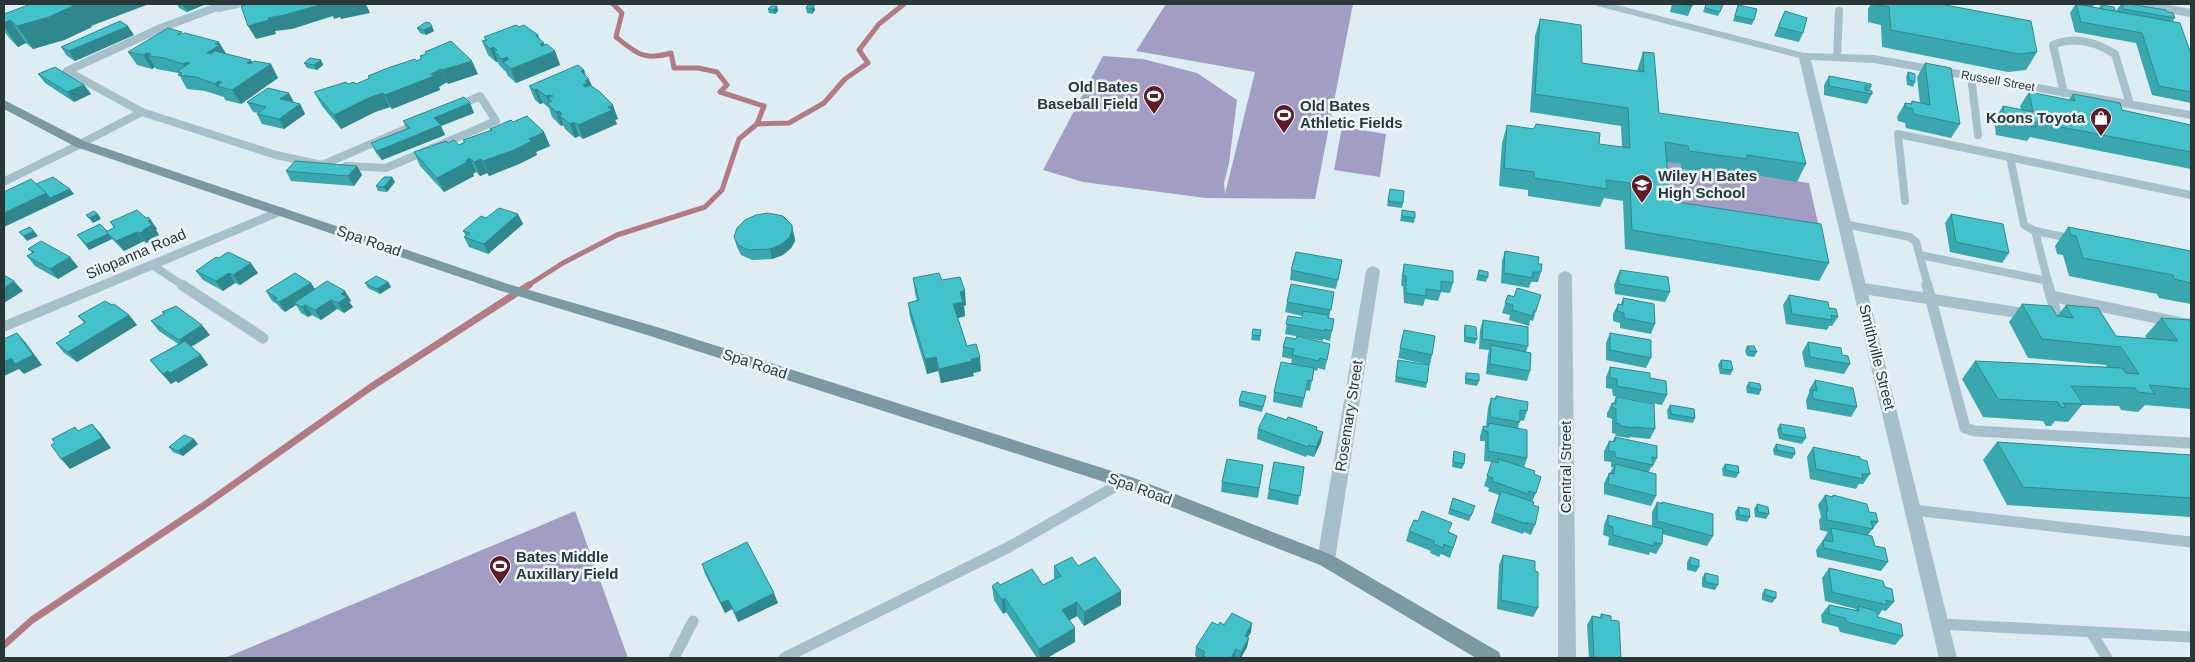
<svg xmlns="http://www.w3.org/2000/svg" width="2195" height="662" font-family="Helvetica,sans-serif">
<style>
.green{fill:#a39dc4}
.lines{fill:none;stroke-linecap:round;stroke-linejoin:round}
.stream-far1{stroke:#b27b83;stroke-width:5}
.stream{stroke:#b27b83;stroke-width:7}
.lane-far1{stroke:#a6c0ca;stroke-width:8}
.lane{stroke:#a6c0ca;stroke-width:11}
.street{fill:#a6c0ca;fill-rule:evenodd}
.secondary{fill:#7a99a1;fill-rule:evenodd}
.wall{fill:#3aa7af}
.shaded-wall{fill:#30888e}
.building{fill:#44c2cb;stroke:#30888e}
.labels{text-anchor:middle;stroke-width:5;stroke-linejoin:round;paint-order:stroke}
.far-street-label{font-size:12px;fill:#293739;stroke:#ebf5fb}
.poi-label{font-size:15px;font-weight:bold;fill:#293739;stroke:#ebf5fb;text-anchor:start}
.street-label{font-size:15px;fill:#293739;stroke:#ebf5fb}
</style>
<rect width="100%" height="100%" fill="#deecf4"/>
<!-- green -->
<g class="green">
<path d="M 1166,4 L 1353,4 L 1315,199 L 1206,198 L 1083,182 L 1043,170 L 1103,56 L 1143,59 L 1197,73 L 1237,100 L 1229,163 L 1224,183 L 1225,194 L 1255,72 L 1136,51 Z"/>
<path d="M 1342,127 L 1386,134 L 1380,177 L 1334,170 Z"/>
<path d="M 1658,160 L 1681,164 L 1681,169 L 1738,177 L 1738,173 L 1809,183 L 1823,245 L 1662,219 Z"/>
<path d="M 575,511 L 628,658 L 225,658 Z"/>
</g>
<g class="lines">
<!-- stream-far1 -->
<g class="stream-far1">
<path d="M 613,4 L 622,13 L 616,37 C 637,54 644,61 671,53 L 674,68 L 698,68 L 717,72 L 727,85 L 720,92 L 764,106 L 757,124"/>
<path d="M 527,286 L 563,263 L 617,235 L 705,207 L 722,190 L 739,139 L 757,124 L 789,123 L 824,103 L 845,79 L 868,63 L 859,50 L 879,24 L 904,4"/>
</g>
<!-- stream -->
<path class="stream" d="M 4,645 L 32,620 L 203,506 L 371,387 L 529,285"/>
<!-- lane-far1 -->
<g class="lane-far1">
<path d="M 225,4 L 161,28 L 67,71 L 142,112 L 276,155 L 322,165"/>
<path d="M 2140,4 L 2191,13"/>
<path d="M 219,8 L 237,4"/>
<path d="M 1837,57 L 1839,11"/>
<path d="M 1971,76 L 1978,135"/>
<path d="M 2064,93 L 2053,45 C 2074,36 2096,42 2115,54 L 2130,104"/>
<path d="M 80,144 L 142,112"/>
<path d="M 2010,157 L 2024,225 L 2035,231"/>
<path d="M 322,165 L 420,123"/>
<path d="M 346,166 L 386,168 L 496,121 L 480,96 L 456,107"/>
<path d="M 1905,201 L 1898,134 L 2191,195"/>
<path d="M 1844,224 L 1910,237 L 1916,242 L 1928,286"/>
<path d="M 1920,255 L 2048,281"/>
<path d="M 152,265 L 184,286"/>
<path d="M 2049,286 L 2035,231 L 2074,239"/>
</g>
<!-- lane -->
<g class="lane">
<path d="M 182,285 L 263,338"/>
<path d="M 1927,285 L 1965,428 L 1975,431 L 2191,443"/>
<path d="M 2048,285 L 2051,296"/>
<path d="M 1860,288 L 2040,316 L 2056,314 L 2051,296 L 2191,325"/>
<path d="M 1913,510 L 2191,542"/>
<path d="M 1940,624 L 2191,637"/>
<path d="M 2091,632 L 2107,658"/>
<path d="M 674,658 L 693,621"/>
<path d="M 784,658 L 1009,547 L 1123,482"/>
</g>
<!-- street -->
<g class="street">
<path d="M 1595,4 L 1613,4 L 1804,53 L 1874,55 L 2191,111 L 2191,119 L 1874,63 L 1811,60 L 1957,658 L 1939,658 L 1799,58 L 1597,6 Z"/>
<path d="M 80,140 L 84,141 L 86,144 L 84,147 L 4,186 L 4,177 Z"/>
<path d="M 280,207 L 285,208 L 287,211 L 285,214 L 4,332 L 4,321 Z"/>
<path d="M 1373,266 L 1378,268 L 1380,271 L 1335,560 L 1332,565 L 1326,567 L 1320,565 L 1317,560 L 1366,271 L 1368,268 Z"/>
<path d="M 1565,271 L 1570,273 L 1572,276 L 1576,658 L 1558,658 L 1558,276 L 1560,273 Z"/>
</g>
<!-- secondary -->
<path class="secondary" d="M 4,100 L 84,141 L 508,284 L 657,327 L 1134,478 L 1332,555 L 1499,652 L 1501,658 L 1476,658 L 1320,565 L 1123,488 L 647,335 L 498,290 L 76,147 L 4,109 Z"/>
</g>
<!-- wall -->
<g class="wall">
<path d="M 177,4 L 206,4 L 187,12 L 179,8 Z"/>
<path d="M 1672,4 L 1693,4 L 1688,16 L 1670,12 Z"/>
<path d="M 1706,4 L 1723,4 L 1718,16 L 1703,12 Z"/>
<path d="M 1871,4 L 1940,4 L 2037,52 L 2026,70 L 2008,72 L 1882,47 L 1881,25 L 1868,22 L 1868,9 Z"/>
<path d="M 2067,4 L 2095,4 L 2092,7 L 2099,8 L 2101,5 L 2116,11 L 2121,4 L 2129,4 L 2167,12 L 2175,18 L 2173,21 L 2191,54 L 2191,103 L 2152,95 L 2136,43 L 2075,32 L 2070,13 L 2075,5 Z"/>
<path d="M 808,5 L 815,10 L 812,14 L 807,13 L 806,8 Z"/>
<path d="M 1738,5 L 1754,20 L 1752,25 L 1733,21 Z"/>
<path d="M 777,6 L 778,11 L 775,14 L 769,13 L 768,9 Z"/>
<path d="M 1785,11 L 1803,33 L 1799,42 L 1774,36 Z"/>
<path d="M 4,14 L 91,26 L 92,27 L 64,40 L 33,49 L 26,43 L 18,47 L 11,40 L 4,31 Z"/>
<path d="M 1540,19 L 1582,63 L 1637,71 L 1643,52 L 1659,113 L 1806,164 L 1797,182 L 1740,173 L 1738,177 L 1681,169 L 1681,164 L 1667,162 L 1670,201 L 1829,263 L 1819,281 L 1625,249 L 1623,201 L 1604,198 L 1600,207 L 1528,196 L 1528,190 L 1499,186 L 1502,143 L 1507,125 L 1599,144 L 1622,147 L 1621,126 L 1530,112 L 1535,36 Z"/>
<path d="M 519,27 L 538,35 L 539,38 L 545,45 L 555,51 L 560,65 L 516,83 L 508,76 L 506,72 L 499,65 L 498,62 L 496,62 L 488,55 L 482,41 L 485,40 L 484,37 Z"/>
<path d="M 417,28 L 434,31 L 426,35 L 420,33 Z"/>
<path d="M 184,34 L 226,54 L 252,62 L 271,64 L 278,78 L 241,104 L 225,100 L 224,97 L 205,91 L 187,89 L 178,73 L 173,72 L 156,69 L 155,67 L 152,69 L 137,65 L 128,52 Z"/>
<path d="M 134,35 L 75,61 L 67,56 L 61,47 Z"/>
<path d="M 425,52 L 478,74 L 448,84 L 447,82 L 439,87 L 440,90 L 392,109 L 390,107 L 375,112 L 341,129 L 322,106 L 314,92 L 348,84 L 356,84 L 369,79 L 368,76 L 421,59 L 420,56 L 426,54 Z"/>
<path d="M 321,60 L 323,65 L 317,70 L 307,68 L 304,63 Z"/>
<path d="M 1925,63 L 1960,124 L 1951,138 L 1906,128 L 1905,123 L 1898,121 L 1897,117 L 1905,103 L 1910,104 L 1912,101 L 1920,103 L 1917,77 Z"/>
<path d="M 584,70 L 586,76 L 592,86 L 618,119 L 615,120 L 617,124 L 583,139 L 579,136 L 575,138 L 565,129 L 563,125 L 561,126 L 552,117 L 549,108 L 543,103 L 540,104 L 535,100 L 529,86 Z"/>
<path d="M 1908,72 L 1915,82 L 1913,87 L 1907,85 L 1906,77 Z"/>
<path d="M 38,74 L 84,85 L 91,94 L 74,102 L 45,83 Z"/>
<path d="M 1829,76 L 1871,87 L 1869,91 L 1872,94 L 1867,104 L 1824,95 L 1824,85 Z"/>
<path d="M 2029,92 L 2069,100 L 2073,94 L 2122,110 L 2191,125 L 2191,169 L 2030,137 L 2027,141 L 1996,135 L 1994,120 L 2003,106 L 2021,110 L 2020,106 Z"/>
<path d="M 247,102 L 294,102 L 300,104 L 305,114 L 284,129 L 262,124 L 257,114 L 258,113 L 253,112 Z"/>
<path d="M 470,103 L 474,113 L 441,126 L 445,135 L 382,160 L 376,153 L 371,143 L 407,129 L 403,121 Z"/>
<path d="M 513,122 L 544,132 L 550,146 L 536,152 L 537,155 L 519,164 L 489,176 L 487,173 L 480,176 L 476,172 L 473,174 L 474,176 L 444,192 L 420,166 L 414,152 L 448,143 L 459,145 L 464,143 L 463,140 L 491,130 L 490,129 Z"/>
<path d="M 357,166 L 362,175 L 354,186 L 291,181 L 286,171 Z"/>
<path d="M 392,177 L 395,182 L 387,192 L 378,191 L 376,186 Z"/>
<path d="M 1390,189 L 1403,203 L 1402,208 L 1387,206 Z"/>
<path d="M 1402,210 L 1415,218 L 1414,223 L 1400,221 Z"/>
<path d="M 518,214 L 523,224 L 488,254 L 469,247 L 464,237 L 466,236 L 463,231 L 486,218 Z"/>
<path d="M 1951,214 L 2009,253 L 2002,263 L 1950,252 L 1945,223 Z"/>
<path d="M 146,218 L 150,219 L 157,229 L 156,230 L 159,235 L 150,239 L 151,241 L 146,243 L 144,241 L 124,251 L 112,239 L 89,250 L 77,235 L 107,231 L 114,228 L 110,222 Z"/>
<path d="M 2068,227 L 2191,251 L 2191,304 L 2159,298 L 2157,294 L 2069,276 L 2063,255 L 2057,254 L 2055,246 Z"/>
<path d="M 794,235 L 795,241 L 791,248 L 783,255 L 772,259 L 752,260 L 741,255 L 737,247 L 734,237 Z"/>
<path d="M 28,249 L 70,257 L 78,267 L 58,279 L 35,266 L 27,256 L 32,253 Z"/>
<path d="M 1505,251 L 1538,264 L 1541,272 L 1538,282 L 1531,282 L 1529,288 L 1501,283 L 1502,261 Z"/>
<path d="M 219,258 L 258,273 L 240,285 L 235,283 L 223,291 L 203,280 L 196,271 Z"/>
<path d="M 1342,260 L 1336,289 L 1290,280 L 1291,270 Z"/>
<path d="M 1404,264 L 1453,283 L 1450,293 L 1441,292 L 1438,301 L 1425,299 L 1423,306 L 1404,303 L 1403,286 L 1401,286 L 1402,274 Z"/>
<path d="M 1479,270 L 1488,277 L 1486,282 L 1476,280 Z"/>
<path d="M 1620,270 L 1670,292 L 1665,302 L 1615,294 L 1614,285 Z"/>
<path d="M 913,278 L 942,280 L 966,305 L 964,306 L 965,316 L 958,318 L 967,346 L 981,371 L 973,373 L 974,376 L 941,383 L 938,371 L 927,374 L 910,317 L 908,303 L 917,301 L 915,293 Z"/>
<path d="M 388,282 L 391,287 L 380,294 L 368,288 L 365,283 Z"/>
<path d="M 311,283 L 315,289 L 345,291 L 351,301 L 349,302 L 353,307 L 344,313 L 337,309 L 321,320 L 312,315 L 308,317 L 301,313 L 296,305 L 285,312 L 281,309 L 277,304 L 272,301 L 266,291 Z"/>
<path d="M 1334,292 L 1329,318 L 1334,319 L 1330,341 L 1323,339 L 1323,341 L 1285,334 L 1288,316 L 1302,318 L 1302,316 L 1285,312 L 1287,302 Z"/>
<path d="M 1508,295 L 1536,311 L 1533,321 L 1530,320 L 1529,326 L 1509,320 L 1510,315 L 1502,313 Z"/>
<path d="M 1789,295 L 1829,308 L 1838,317 L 1832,326 L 1829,326 L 1827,330 L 1786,324 L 1783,305 Z"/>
<path d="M 1623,298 L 1655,324 L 1651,334 L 1620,328 L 1620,323 L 1613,321 L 1613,314 L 1618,304 L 1621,304 Z"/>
<path d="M 2022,304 L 2057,316 L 2066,305 L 2116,336 L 2147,339 L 2145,336 L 2161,318 L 2191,320 L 2191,409 L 2145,405 L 2138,412 L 2121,410 L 2119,406 L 2082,405 L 2068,422 L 2055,421 L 2051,426 L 2046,426 L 2043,421 L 1983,417 L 1962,379 L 1975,361 L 2107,367 L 2106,365 L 2028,358 L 2009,322 Z"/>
<path d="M 112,305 L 129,315 L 137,325 L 77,362 L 64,353 L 56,343 L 71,334 L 84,323 L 78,316 Z"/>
<path d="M 162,312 L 210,335 L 191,347 L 201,355 L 208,365 L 178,383 L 176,381 L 171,384 L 158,370 L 150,360 L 178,344 L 159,331 L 151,321 L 164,314 Z"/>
<path d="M 1483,320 L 1528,346 L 1526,352 L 1530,371 L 1527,381 L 1486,374 L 1488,355 L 1489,350 L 1479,349 L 1480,330 Z"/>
<path d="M 1465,325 L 1477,339 L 1475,344 L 1464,342 L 1464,330 Z"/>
<path d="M 1261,330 L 1260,341 L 1251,340 L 1252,335 Z"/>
<path d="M 1404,330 L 1432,355 L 1430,365 L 1398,358 Z"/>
<path d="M 1610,333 L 1651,358 L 1646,368 L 1606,360 L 1606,343 Z"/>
<path d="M 1808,342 L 1842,355 L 1850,364 L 1844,374 L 1805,367 L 1802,352 Z"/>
<path d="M 1330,344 L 1325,370 L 1318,368 L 1317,371 L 1314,370 L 1310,391 L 1306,390 L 1302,408 L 1273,402 L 1274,392 L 1291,364 L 1292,359 L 1282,357 L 1283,347 Z"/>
<path d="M 1747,346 L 1757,352 L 1754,357 L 1747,356 L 1745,351 Z"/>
<path d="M 1398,360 L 1427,383 L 1426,388 L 1395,382 Z"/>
<path d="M 1721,360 L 1733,370 L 1730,375 L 1720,374 L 1718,365 Z"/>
<path d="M 1610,367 L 1667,395 L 1662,405 L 1613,396 L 1612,389 L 1606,388 L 1606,377 Z"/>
<path d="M 1466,373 L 1479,381 L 1477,386 L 1465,384 L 1465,378 Z"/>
<path d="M 1815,380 L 1857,407 L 1851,417 L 1807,409 L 1806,400 L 1809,393 L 1809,390 Z"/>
<path d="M 1749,382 L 1761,390 L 1759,395 L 1747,393 L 1746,387 Z"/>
<path d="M 1266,396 L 1262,412 L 1239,406 L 1239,401 Z"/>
<path d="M 1496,396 L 1527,411 L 1524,421 L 1520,420 L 1518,428 L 1527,458 L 1524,468 L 1534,474 L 1536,493 L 1532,502 L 1535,525 L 1531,535 L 1524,532 L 1523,534 L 1491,523 L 1499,495 L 1488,491 L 1489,488 L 1484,486 L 1492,462 L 1484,461 L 1485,441 L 1480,441 L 1480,436 L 1483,426 L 1486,426 L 1488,408 L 1491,398 L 1495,399 Z"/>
<path d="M 1616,397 L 1655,429 L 1650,439 L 1630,437 L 1629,438 L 1615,436 L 1616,434 L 1612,433 L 1612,419 L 1607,417 L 1607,413 L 1612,403 L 1613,404 Z"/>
<path d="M 1670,405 L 1695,418 L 1693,423 L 1668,419 L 1667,410 Z"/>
<path d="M 1287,420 L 1317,427 L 1317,430 L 1321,442 L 1314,457 L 1307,455 L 1306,457 L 1257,439 L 1258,429 Z"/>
<path d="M 1780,424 L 1806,438 L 1802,444 L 1779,439 L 1777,429 Z"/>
<path d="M 1615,437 L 1657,458 L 1652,468 L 1651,467 L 1649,472 L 1656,496 L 1651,506 L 1604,494 L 1604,483 L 1609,473 L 1610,473 L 1613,467 L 1611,467 L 1611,462 L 1604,461 L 1604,451 L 1609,441 L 1612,442 Z"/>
<path d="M 1997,442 L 2191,455 L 2191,517 L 2007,505 L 1983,460 Z"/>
<path d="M 198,444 L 183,456 L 173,452 L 169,447 Z"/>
<path d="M 1776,444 L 1795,454 L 1792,459 L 1774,455 L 1773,449 Z"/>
<path d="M 1813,447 L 1860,459 L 1870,474 L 1863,484 L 1859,484 L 1856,489 L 1810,479 L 1807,457 Z"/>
<path d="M 1454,451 L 1464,464 L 1462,469 L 1452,467 L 1453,456 Z"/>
<path d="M 1274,462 L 1304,467 L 1298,505 L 1267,499 Z"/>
<path d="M 1725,464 L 1739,473 L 1736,478 L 1723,476 L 1722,469 Z"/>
<path d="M 1263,465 L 1258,498 L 1221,492 L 1222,482 Z"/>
<path d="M 1825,495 L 1832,497 L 1833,495 L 1869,512 L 1878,522 L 1868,535 L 1875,546 L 1888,562 L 1881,571 L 1817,557 L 1816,550 L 1823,540 L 1824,541 L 1824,538 L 1828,532 L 1820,530 L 1819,520 L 1821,517 L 1818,505 Z"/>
<path d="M 1453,498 L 1475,506 L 1469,521 L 1448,514 Z"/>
<path d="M 1657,502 L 1661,503 L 1662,502 L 1713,536 L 1707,546 L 1662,534 L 1662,544 L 1656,554 L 1650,552 L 1649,555 L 1608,545 L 1609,537 L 1603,535 L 1604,525 L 1608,515 L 1652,526 L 1652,512 Z"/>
<path d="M 1757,504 L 1769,514 L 1766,519 L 1755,517 L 1754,509 Z"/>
<path d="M 1738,507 L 1750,517 L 1747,522 L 1736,520 L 1735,512 Z"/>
<path d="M 1409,531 L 1449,532 L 1457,536 L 1450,558 L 1441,554 L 1439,557 L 1430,553 L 1431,551 L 1406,541 Z"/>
<path d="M 1503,555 L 1535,571 L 1538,608 L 1533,617 L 1497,609 L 1499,565 Z"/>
<path d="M 1690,557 L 1699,567 L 1696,572 L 1687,570 L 1687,562 Z"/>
<path d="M 702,564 L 778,603 L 738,622 L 732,609 L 725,613 L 705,574 Z"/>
<path d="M 1054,566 L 1078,566 L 1121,605 L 1084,626 L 1077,616 L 1069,620 L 1075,628 L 1075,642 L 1047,658 L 1037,658 L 1006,612 L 1003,614 L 994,600 L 992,586 L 1043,585 L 1054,579 Z"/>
<path d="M 1829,568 L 1885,587 L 1894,602 L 1886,611 L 1882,610 L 1879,615 L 1877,614 L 1878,617 L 1903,636 L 1895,645 L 1840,632 L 1838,627 L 1822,623 L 1821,615 L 1829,605 L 1855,610 L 1856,609 L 1825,601 L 1822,578 Z"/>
<path d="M 1705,573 L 1718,585 L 1715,590 L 1702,587 L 1702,578 Z"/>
<path d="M 1765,589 L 1776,598 L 1772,603 L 1762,600 L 1762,594 Z"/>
<path d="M 1601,614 L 1611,620 L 1621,658 L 1589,658 L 1587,625 L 1592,616 L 1600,617 Z"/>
<path d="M 1218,625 L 1224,625 L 1251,632 L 1248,637 L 1247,647 L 1241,658 L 1199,658 L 1195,656 L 1196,647 Z"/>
</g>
<!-- shaded-wall -->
<g class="shaded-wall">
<path d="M 76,4 L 149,4 L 91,26 L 92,27 L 64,40 L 33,49 L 17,26 Z"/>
<path d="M 182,4 L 206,4 L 187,12 Z"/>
<path d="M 323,4 L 366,4 L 370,13 L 341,19 L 340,17 L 334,19 L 333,16 L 292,29 L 275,31 L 276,34 L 256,39 L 248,26 L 268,18 Z"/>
<path d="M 814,5 L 815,10 L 812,14 L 812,9 Z"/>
<path d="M 777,6 L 778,11 L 775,14 L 774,10 Z"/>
<path d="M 10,20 L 26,43 L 18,47 L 4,26 L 4,23 Z"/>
<path d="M 128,26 L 134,35 L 75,61 L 69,51 Z"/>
<path d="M 432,26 L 434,31 L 426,35 L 424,30 Z"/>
<path d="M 538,35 L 541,44 L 544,43 L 548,54 L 555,51 L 560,65 L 516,83 L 511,69 L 504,63 L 502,59 L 507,57 L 512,69 L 536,36 Z"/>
<path d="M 219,42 L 227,55 L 226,56 L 207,53 L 215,44 Z"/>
<path d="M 493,47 L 496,53 L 494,51 L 498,62 L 496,62 L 490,49 Z"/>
<path d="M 147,53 L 149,56 L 148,56 L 155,67 L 152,69 L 143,55 Z"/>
<path d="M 251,60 L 258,73 L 271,64 L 278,78 L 241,104 L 232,90 L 247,63 Z"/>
<path d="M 321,60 L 323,65 L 317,70 L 314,65 Z"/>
<path d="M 472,61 L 478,74 L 448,84 L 442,70 Z"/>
<path d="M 187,62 L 195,76 L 190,77 L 183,64 Z"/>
<path d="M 441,69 L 447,82 L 439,87 L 440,90 L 392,109 L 385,95 L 431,74 Z"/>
<path d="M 584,70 L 587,80 L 589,79 L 594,92 L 583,85 L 581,71 Z"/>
<path d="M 218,81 L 222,87 L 217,86 L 223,97 L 215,84 Z"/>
<path d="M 84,85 L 91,94 L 74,102 L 67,92 Z"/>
<path d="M 537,89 L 543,103 L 540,104 L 534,90 Z"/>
<path d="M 289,93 L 294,102 L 280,99 Z"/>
<path d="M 383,93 L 390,107 L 375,112 L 341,129 L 334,115 L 368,98 Z"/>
<path d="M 550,95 L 556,109 L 552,101 L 548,98 L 551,107 L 550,106 L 546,96 Z"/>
<path d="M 470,103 L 474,113 L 441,126 L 445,135 L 382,160 L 377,151 L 434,118 Z"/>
<path d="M 300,104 L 305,114 L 284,129 L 279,119 Z"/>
<path d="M 613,105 L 618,119 L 615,120 L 617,124 L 583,139 L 578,125 Z"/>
<path d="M 559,111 L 563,125 L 561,126 L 556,112 Z"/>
<path d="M 574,122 L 579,136 L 575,138 L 570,124 Z"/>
<path d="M 544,132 L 550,146 L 536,152 L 537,155 L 519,164 L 489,176 L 483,161 Z"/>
<path d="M 470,158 L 476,172 L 473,174 L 474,176 L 444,192 L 437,178 L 466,160 Z"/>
<path d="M 481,159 L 487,173 L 480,176 L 474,162 Z"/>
<path d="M 357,166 L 362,175 L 354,186 L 348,176 Z"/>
<path d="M 392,177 L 395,182 L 387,192 L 384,187 Z"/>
<path d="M 70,189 L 74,194 L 4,227 L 4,213 L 46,193 Z"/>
<path d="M 98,214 L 101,219 L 93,223 L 89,218 Z"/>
<path d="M 518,214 L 523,224 L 488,254 L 484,244 Z"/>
<path d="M 150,219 L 157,229 L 156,230 L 159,235 L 150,239 L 151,241 L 146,243 L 139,233 L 143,230 L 148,221 Z"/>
<path d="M 792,225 L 794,235 L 795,241 L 791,248 L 783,255 L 772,259 L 770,249 Z"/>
<path d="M 34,231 L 38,236 L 27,241 L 23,236 Z"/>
<path d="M 137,232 L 144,241 L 124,251 L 116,241 Z"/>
<path d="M 108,234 L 112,239 L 89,250 L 86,244 Z"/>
<path d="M 70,257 L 78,267 L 58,279 L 50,269 Z"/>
<path d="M 251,263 L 258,273 L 240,285 L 233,275 Z"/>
<path d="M 229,273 L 235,283 L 223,291 L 216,281 Z"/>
<path d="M 14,281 L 23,291 L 4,303 L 4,288 Z"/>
<path d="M 388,282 L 391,287 L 380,294 L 377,289 Z"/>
<path d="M 311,283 L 317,293 L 294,303 L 296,305 L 285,312 L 279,302 Z"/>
<path d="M 345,291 L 351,301 L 349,302 L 353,307 L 344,313 L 338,303 L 341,294 Z"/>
<path d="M 965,291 L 966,305 L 964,306 L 965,316 L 955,319 L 953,304 L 960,292 Z"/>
<path d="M 331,300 L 337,309 L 321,320 L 315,310 Z"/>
<path d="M 305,305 L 312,315 L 308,317 L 302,307 Z"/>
<path d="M 129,315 L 137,325 L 77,362 L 68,352 Z"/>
<path d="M 202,325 L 210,335 L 186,350 L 179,340 Z"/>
<path d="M 17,333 L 26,343 L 42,365 L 24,374 L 19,369 L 4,376 L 4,362 Z"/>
<path d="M 201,355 L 208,365 L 178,383 L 170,373 Z"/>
<path d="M 936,357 L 938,371 L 927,374 L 925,359 Z"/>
<path d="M 980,357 L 981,371 L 973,373 L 974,376 L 941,383 L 939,369 Z"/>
<path d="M 168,371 L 176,381 L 171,384 L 163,374 Z"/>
<path d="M 92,424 L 101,434 L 111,448 L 70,469 L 61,459 Z"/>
<path d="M 1323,432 L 1321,442 L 1314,457 L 1316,447 Z"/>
<path d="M 194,439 L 198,444 L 183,456 L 178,451 Z"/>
<path d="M 1121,591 L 1121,605 L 1084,626 L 1084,612 Z"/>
<path d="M 774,593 L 778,603 L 738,622 L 735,613 Z"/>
<path d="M 1005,598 L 1006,612 L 1003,614 L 1002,600 Z"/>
<path d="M 728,600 L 732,609 L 725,613 L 721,603 Z"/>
<path d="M 1077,602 L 1077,616 L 1063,624 L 1062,610 Z"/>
<path d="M 1252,623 L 1251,632 L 1243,645 L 1245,636 Z"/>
<path d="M 1075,628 L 1075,642 L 1047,658 L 1040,658 L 1039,649 Z"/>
<path d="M 1249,638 L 1247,647 L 1241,658 L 1240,658 L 1241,652 Z"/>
<path d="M 1236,649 L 1235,658 L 1231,658 Z"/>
</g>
<!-- building -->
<g class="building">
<path d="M 31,4 L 77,4 L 49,17 L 17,26 L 10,20 L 4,23 L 4,14 Z"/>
<path d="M 249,4 L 323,4 L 284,15 L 268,18 L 269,20 L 248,26 L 241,6 Z"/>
<path d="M 333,4 L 342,4 L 334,6 Z"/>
<path d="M 1679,4 L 1693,4 L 1692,6 Z"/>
<path d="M 1706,4 L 1723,4 L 1720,12 L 1705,8 Z"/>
<path d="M 1877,4 L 1940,4 L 2031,21 L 2037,52 L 2019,54 L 1891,30 L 1889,7 L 1877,5 Z"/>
<path d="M 2076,4 L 2180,23 L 2191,54 L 2191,92 L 2159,86 L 2142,33 L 2081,22 Z"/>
<path d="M 2122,4 L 2129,4 L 2166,10 L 2167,12 L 2173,13 L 2175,18 L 2124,9 Z"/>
<path d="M 808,5 L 814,5 L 812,9 L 806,8 Z"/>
<path d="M 1738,5 L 1757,9 L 1754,20 L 1735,16 Z"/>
<path d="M 2101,5 L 2114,7 L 2115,11 L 2102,9 Z"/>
<path d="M 771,6 L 777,6 L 774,10 L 768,9 Z"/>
<path d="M 1785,11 L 1807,18 L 1803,33 L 1778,27 Z"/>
<path d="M 1540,19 L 1581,25 L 1582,63 L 1644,72 L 1643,52 L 1654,53 L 1659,113 L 1798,133 L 1806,164 L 1747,155 L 1747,159 L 1689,151 L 1688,146 L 1665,142 L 1670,201 L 1821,224 L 1829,263 L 1632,230 L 1630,183 L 1606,180 L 1607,189 L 1534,178 L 1534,172 L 1504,168 L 1507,125 L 1534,129 L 1536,124 L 1600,133 L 1599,144 L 1630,148 L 1628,108 L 1535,94 Z"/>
<path d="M 120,21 L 128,26 L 69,51 L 61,47 Z"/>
<path d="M 426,22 L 430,23 L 432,26 L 424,30 L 417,28 Z"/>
<path d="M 516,25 L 519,27 L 524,25 L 538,35 L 536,36 L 544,43 L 540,44 L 542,46 L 547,44 L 555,51 L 511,69 L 503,62 L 509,59 L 507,57 L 502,59 L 494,51 L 497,50 L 493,47 L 490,49 L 482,41 L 487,40 L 484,37 Z"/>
<path d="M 168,28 L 182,32 L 177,35 L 185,33 L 219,42 L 215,44 L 220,45 L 207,53 L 211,54 L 215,51 L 251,60 L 247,63 L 250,64 L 254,61 L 271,64 L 232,90 L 217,86 L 222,82 L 218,81 L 215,84 L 196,77 L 178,75 L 182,73 L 177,71 L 190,63 L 187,62 L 183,64 L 165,58 L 148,56 L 151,54 L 147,53 L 143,55 L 128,52 Z"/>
<path d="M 451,41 L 472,61 L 442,70 L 441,69 L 431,74 L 434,76 L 385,95 L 383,93 L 368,98 L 334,115 L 314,92 L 346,82 L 348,84 L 354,82 L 356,84 L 370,78 L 368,76 L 385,69 L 415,59 L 417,61 L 422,58 L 420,56 L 426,54 L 425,52 Z"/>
<path d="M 310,58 L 321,60 L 314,65 L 304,63 Z"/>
<path d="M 1925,63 L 1951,68 L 1960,124 L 1914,114 L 1913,109 L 1905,107 L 1905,103 L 1912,104 L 1912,101 L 1930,105 Z"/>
<path d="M 578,65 L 584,70 L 581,71 L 589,79 L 585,81 L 588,83 L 583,85 L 585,87 L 590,85 L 600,92 L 613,105 L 608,107 L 612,110 L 578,125 L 574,122 L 570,124 L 559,115 L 562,114 L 559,111 L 556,112 L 547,103 L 552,101 L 548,98 L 553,96 L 550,95 L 546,96 L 537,89 L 534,90 L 529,86 Z"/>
<path d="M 55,67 L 84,85 L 67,92 L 38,74 Z"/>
<path d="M 1908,72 L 1915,74 L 1915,82 L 1909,80 Z"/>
<path d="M 1829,76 L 1871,84 L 1871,87 L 1865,85 L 1865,90 L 1872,91 L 1872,94 L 1829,86 Z"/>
<path d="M 268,88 L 289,93 L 280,99 L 300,104 L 279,119 L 257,114 L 266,107 L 247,102 Z"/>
<path d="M 2029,92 L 2075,101 L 2073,94 L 2120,103 L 2122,110 L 2191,125 L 2191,152 L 2035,122 L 2036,127 L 2005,121 L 2003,106 L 2033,112 Z"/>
<path d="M 464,97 L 470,103 L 434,118 L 441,125 L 377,151 L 371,143 L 410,128 L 403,121 Z"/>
<path d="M 527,116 L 544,132 L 529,139 L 532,141 L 514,150 L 483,161 L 481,159 L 474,162 L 470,158 L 466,160 L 467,162 L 437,178 L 414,152 L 446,141 L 448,143 L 454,140 L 459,145 L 465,142 L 463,140 L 492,130 L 490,129 L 511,120 L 513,122 Z"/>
<path d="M 295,161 L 357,166 L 348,176 L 286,171 Z"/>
<path d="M 53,177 L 70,189 L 50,198 L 46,193 L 36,184 Z"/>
<path d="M 384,177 L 392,177 L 384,187 L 376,186 Z"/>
<path d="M 31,179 L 46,193 L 4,213 L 4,192 Z"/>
<path d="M 1390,189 L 1404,191 L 1403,203 L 1388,201 Z"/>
<path d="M 499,208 L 518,214 L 484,244 L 464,237 L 470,233 L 463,231 L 481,216 L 486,218 Z"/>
<path d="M 137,210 L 146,218 L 148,217 L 150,219 L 148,221 L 152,225 L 143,230 L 144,231 L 139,233 L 137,232 L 116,241 L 106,232 L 115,227 L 110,222 Z"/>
<path d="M 1402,210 L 1415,212 L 1415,218 L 1402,216 Z"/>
<path d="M 94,211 L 98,214 L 89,218 L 86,215 Z"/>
<path d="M 768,213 L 783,216 L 792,225 L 792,231 L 789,238 L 780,245 L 770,249 L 749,250 L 738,245 L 734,237 L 737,228 L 745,220 L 756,215 Z"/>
<path d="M 1951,214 L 2003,224 L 2009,253 L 1956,242 Z"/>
<path d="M 100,224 L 107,231 L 106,232 L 108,234 L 86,244 L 77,235 Z"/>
<path d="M 30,227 L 34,231 L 23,236 L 19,232 Z"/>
<path d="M 2068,227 L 2191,251 L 2191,283 L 2174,279 L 2173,275 L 2083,258 L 2076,236 L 2071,235 Z"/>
<path d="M 41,241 L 70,257 L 50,269 L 27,256 L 34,252 L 28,249 Z"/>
<path d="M 1505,251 L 1539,257 L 1538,264 L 1542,264 L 1541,272 L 1533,272 L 1532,278 L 1504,273 Z"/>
<path d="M 228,252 L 251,263 L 233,275 L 229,273 L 216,281 L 196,271 L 216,257 L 219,258 Z"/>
<path d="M 1296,252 L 1342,260 L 1338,280 L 1291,270 Z"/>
<path d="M 1404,264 L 1453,271 L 1453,283 L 1441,281 L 1441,291 L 1426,289 L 1426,296 L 1406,293 L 1406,276 L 1403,276 Z"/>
<path d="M 1479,270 L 1488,272 L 1488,277 L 1478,275 Z"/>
<path d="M 1620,270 L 1668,277 L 1670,292 L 1619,284 L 1618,275 L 1620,275 Z"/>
<path d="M 295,273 L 311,283 L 279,302 L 274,299 L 277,298 L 266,291 Z"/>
<path d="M 939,273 L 942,280 L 960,277 L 965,291 L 960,292 L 963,302 L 953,304 L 967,346 L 976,344 L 980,357 L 971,359 L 972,361 L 939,369 L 936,357 L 925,359 L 908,303 L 919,300 L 913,278 Z"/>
<path d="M 4,275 L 14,281 L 4,288 Z"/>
<path d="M 376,276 L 388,282 L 377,289 L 365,283 Z"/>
<path d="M 327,281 L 345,291 L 341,294 L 347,297 L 338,303 L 331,300 L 315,310 L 305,305 L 302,307 L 294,303 Z"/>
<path d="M 1291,284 L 1334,292 L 1331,310 L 1287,302 Z"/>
<path d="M 1517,288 L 1541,295 L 1536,311 L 1534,310 L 1532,316 L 1512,310 L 1513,305 L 1505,303 L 1508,295 L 1514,297 Z"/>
<path d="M 1789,295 L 1828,302 L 1829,308 L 1836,309 L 1838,317 L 1831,315 L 1832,320 L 1792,314 Z"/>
<path d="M 1623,298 L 1654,304 L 1655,324 L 1624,318 L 1624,313 L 1617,311 L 1618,304 L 1623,305 Z"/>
<path d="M 105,301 L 112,305 L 114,304 L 129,315 L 68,352 L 56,343 L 71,334 L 69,332 L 86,322 L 78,316 Z"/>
<path d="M 2022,304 L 2051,306 L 2057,316 L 2073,318 L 2066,305 L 2098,308 L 2116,336 L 2178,341 L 2161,318 L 2191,320 L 2191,389 L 2149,385 L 2155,394 L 2138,392 L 2135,388 L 2071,386 L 2083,404 L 2063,403 L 2066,408 L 2061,407 L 2058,402 L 1998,399 L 1975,361 L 2122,368 L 2126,373 L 2139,374 L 2121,347 L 2042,339 Z"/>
<path d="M 176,306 L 202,325 L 179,340 L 151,321 L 165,313 L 162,312 Z"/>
<path d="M 1303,311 L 1328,315 L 1328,318 L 1334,319 L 1332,331 L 1325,329 L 1325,331 L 1286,324 L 1288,316 L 1302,318 Z"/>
<path d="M 1483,320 L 1528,327 L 1528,346 L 1482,339 Z"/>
<path d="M 1465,325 L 1476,327 L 1477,339 L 1465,337 Z"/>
<path d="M 1253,329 L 1261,330 L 1260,336 L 1252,335 Z"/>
<path d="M 1404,330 L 1435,336 L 1432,355 L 1400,348 Z"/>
<path d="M 17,333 L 33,355 L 15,364 L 11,358 L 4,362 L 4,339 Z"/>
<path d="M 1610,333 L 1651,340 L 1651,358 L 1610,350 Z"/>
<path d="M 1297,336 L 1330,344 L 1327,360 L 1320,358 L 1319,361 L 1292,355 L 1294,349 L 1283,347 L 1286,337 L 1296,339 Z"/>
<path d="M 185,341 L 201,355 L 170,373 L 168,371 L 163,374 L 150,360 Z"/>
<path d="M 1808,342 L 1841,348 L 1842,355 L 1848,356 L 1850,364 L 1810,357 Z"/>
<path d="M 1491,345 L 1531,353 L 1530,371 L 1490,364 Z"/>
<path d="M 1747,346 L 1754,346 L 1757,352 L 1750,351 Z"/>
<path d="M 1398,360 L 1429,365 L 1427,383 L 1396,377 Z"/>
<path d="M 1721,360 L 1731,361 L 1733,370 L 1722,369 Z"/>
<path d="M 1281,362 L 1314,368 L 1312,381 L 1308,380 L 1304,398 L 1274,392 Z"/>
<path d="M 1610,367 L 1650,373 L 1650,378 L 1666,381 L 1667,395 L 1617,386 L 1617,379 L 1610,378 Z"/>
<path d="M 1466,373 L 1479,374 L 1479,381 L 1466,379 Z"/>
<path d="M 1815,380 L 1853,388 L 1857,407 L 1813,399 L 1812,390 L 1817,391 Z"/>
<path d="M 1749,382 L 1760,384 L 1761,390 L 1749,387 Z"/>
<path d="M 1242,391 L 1266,396 L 1263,407 L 1239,401 Z"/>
<path d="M 1496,396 L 1528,402 L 1527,411 L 1520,410 L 1520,422 L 1490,417 L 1491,398 L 1496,399 Z"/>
<path d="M 1616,397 L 1654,404 L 1655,429 L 1634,427 L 1634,428 L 1620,426 L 1620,424 L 1616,423 L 1616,409 L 1612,407 L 1612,403 L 1616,404 Z"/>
<path d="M 1670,405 L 1694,409 L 1695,418 L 1671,414 Z"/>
<path d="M 1266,413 L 1287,420 L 1288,417 L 1317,427 L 1316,430 L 1323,432 L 1316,447 L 1309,445 L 1308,447 L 1258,429 Z"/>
<path d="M 1489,423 L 1527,430 L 1527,458 L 1488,451 L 1488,431 L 1484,431 L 1483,426 L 1488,427 Z"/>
<path d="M 92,424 L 102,438 L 61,459 L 51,445 L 55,443 L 52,439 L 75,427 L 78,431 Z"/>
<path d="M 1780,424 L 1804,428 L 1806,438 L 1782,434 Z"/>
<path d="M 184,435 L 194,439 L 178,451 L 169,447 Z"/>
<path d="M 1615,437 L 1657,446 L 1657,458 L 1652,457 L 1653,465 L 1615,457 L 1615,452 L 1609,451 L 1609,441 L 1615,442 Z"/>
<path d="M 1997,442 L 2191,455 L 2191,498 L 2023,487 Z"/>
<path d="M 1776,444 L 1794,448 L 1795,454 L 1777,450 Z"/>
<path d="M 1813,447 L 1860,457 L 1860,459 L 1867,461 L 1870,474 L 1862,474 L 1863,479 L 1816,469 Z"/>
<path d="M 1454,451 L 1465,454 L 1464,464 L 1453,462 Z"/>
<path d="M 1227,459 L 1263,465 L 1259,488 L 1222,482 Z"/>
<path d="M 1499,459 L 1535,471 L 1534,474 L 1541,477 L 1536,493 L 1529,491 L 1528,494 L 1492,481 L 1493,478 L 1487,476 L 1492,461 L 1498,463 Z"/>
<path d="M 1274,462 L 1304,467 L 1300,496 L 1269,489 Z"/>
<path d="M 1615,464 L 1656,474 L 1656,496 L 1608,484 L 1609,473 L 1614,474 Z"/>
<path d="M 1725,464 L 1738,466 L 1739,473 L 1726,470 Z"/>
<path d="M 1501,491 L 1534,502 L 1533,505 L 1539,507 L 1535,525 L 1527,522 L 1527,524 L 1494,513 Z"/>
<path d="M 1825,495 L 1833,497 L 1833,495 L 1867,504 L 1869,512 L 1876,513 L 1878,522 L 1871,521 L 1873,529 L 1827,520 L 1826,510 L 1828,511 Z"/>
<path d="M 1453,498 L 1475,506 L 1471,516 L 1450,509 Z"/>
<path d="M 1657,502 L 1662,504 L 1662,502 L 1713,514 L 1713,536 L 1657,521 Z"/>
<path d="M 1757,504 L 1768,507 L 1769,514 L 1758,512 Z"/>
<path d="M 1738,507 L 1749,509 L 1750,517 L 1739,515 Z"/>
<path d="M 1422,511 L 1452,523 L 1448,532 L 1457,536 L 1453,548 L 1444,544 L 1443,548 L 1441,547 L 1434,544 L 1434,541 L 1409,531 L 1414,520 L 1418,521 Z"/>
<path d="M 1608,515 L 1663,529 L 1662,544 L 1654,542 L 1654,546 L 1613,535 L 1613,527 L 1608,525 Z"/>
<path d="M 1831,528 L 1872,536 L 1875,546 L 1885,548 L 1888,562 L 1824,548 L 1823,540 L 1833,542 Z"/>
<path d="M 747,542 L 774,593 L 735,613 L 728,600 L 721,603 L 702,564 Z"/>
<path d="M 1503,555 L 1535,561 L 1535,571 L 1538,572 L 1538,608 L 1501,600 Z"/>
<path d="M 1072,557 L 1078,566 L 1095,557 L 1121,591 L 1084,612 L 1077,602 L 1062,610 L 1075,628 L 1039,649 L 1005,598 L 1002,600 L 992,586 L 998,582 L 1000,585 L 1032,569 L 1043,585 L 1061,576 L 1054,566 Z"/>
<path d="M 1690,557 L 1699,560 L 1699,567 L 1690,565 Z"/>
<path d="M 1829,568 L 1883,581 L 1885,587 L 1892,589 L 1894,602 L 1886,600 L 1887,605 L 1832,592 Z"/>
<path d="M 1705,573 L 1718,576 L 1718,585 L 1705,582 Z"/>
<path d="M 1765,589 L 1776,592 L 1776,598 L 1765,595 Z"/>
<path d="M 1829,605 L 1859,611 L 1858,606 L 1876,611 L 1878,617 L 1901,624 L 1903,636 L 1847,622 L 1845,618 L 1829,614 Z"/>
<path d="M 1232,613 L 1252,623 L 1245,636 L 1249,638 L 1241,652 L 1236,649 L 1231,658 L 1208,658 L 1203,656 L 1205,652 L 1196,647 L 1212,622 L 1218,625 L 1220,622 L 1224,625 Z"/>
<path d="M 1601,614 L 1611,616 L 1611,620 L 1619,621 L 1621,658 L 1594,658 L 1592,616 L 1602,618 Z"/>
</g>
<!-- icons -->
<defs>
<g id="stadium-pin" transform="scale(1.125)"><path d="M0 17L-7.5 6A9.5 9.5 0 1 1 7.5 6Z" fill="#5d1c24" stroke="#ebf5fb"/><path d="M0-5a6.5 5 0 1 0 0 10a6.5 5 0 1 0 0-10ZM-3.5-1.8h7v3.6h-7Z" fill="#fff"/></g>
<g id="shop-pin" transform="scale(1.125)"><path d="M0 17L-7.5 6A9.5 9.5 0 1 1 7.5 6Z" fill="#5d1c24" stroke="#ebf5fb"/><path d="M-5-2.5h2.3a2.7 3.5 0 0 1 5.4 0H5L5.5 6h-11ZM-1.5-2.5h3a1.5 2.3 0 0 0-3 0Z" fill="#fff"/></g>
<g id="school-pin" transform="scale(1.125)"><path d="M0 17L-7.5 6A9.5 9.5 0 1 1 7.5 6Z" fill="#5d1c24" stroke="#ebf5fb"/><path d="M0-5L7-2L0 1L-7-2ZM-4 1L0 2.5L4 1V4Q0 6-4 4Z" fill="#fff"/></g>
</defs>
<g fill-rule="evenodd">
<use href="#stadium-pin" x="1154" y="96"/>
<use href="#stadium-pin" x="1284" y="115"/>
<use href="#shop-pin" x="2101" y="118"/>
<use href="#school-pin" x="1642" y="185"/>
<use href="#stadium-pin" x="500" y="566"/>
</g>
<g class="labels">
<!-- far-street labels -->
<g class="far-street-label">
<text transform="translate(1998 81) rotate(10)" y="4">Russell Street</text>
</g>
<!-- poi labels -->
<g class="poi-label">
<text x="1138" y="92" text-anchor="end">Old Bates<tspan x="1138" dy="17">Baseball Field</tspan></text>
<text x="1300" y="111">Old Bates<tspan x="1300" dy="17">Athletic Fields</tspan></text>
<text x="2085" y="123" text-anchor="end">Koons Toyota</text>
<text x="1658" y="181">Wiley H Bates<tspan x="1658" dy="17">High School</tspan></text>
<text x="516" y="562">Bates Middle<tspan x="516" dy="17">Auxillary Field</tspan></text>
</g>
<!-- street labels -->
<g class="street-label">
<text transform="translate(369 241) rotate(19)" y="5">Spa Road</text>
<text transform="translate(136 254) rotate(-23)" y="5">Silopanna Road</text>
<text transform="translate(1877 357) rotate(76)" y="5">Smithville Street</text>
<text transform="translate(755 364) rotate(18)" y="5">Spa Road</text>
<text transform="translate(1349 416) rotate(-81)" y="5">Rosemary Street</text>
<text transform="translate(1566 467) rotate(-90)" y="5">Central Street</text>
<text transform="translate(1140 489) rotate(20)" y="5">Spa Road</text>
</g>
</g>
<!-- border -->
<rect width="2195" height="662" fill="none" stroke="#293739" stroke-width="10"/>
</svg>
